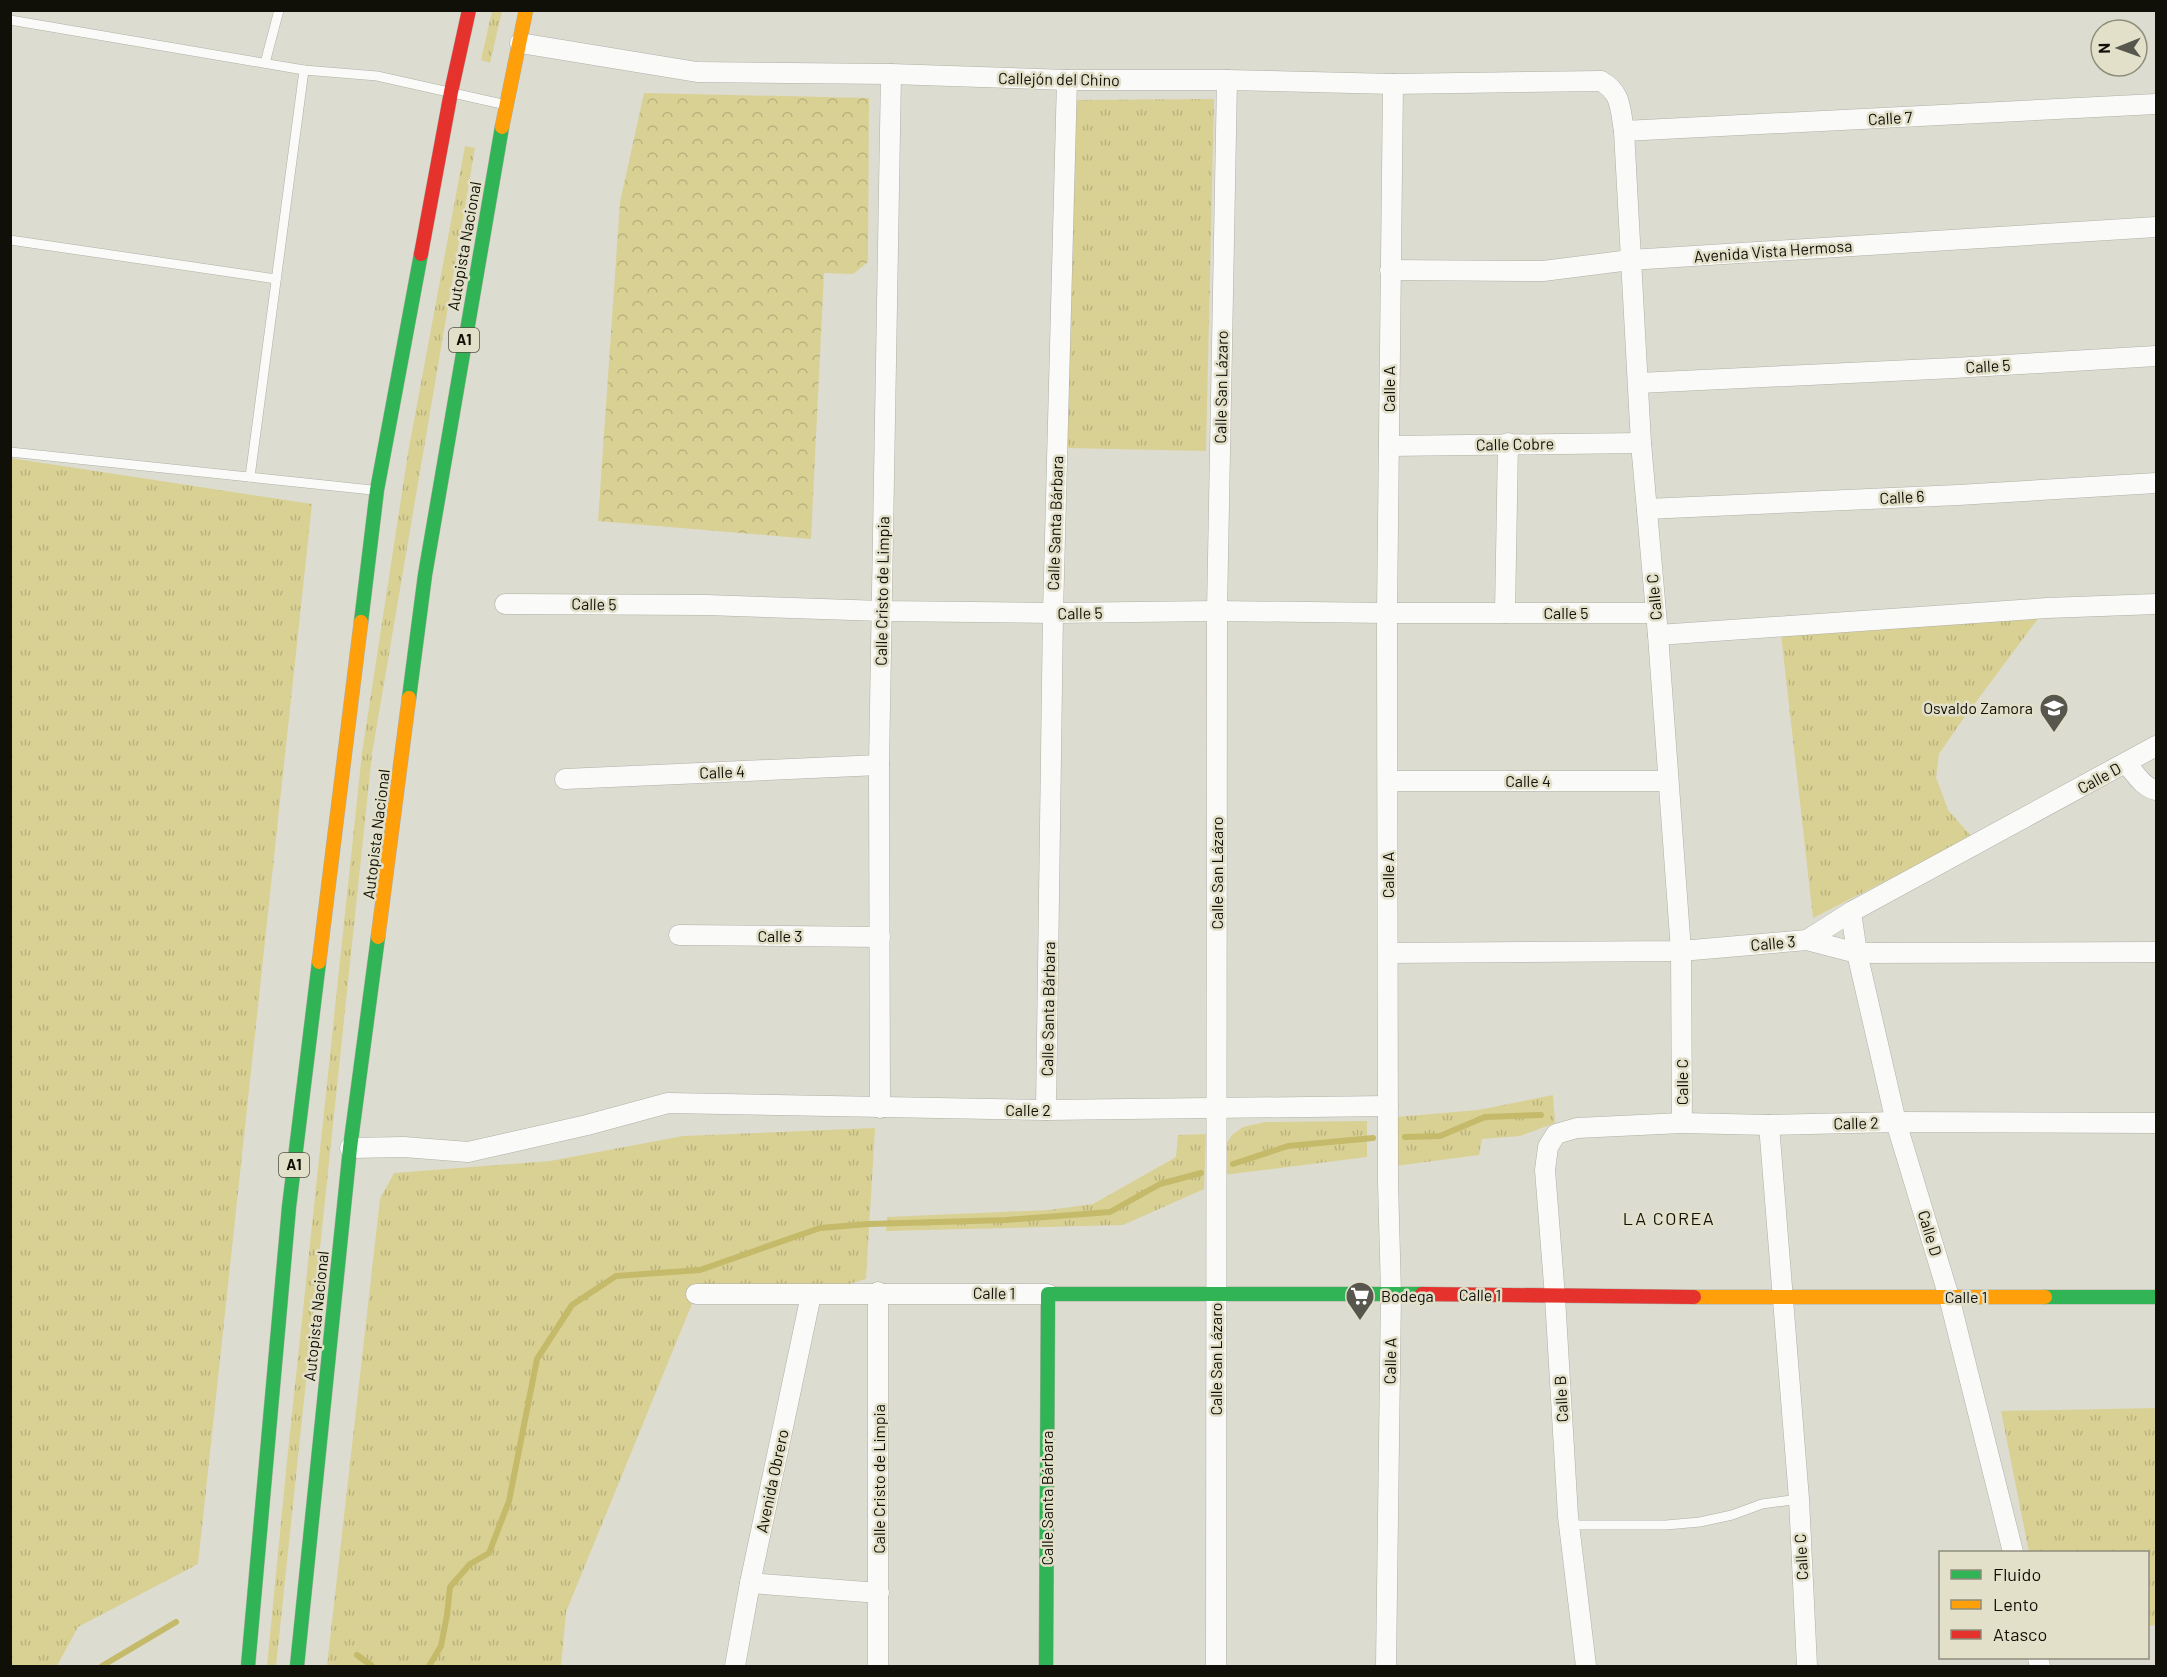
<svg xmlns="http://www.w3.org/2000/svg" width="2167" height="1677" font-family="Barlow,sans-serif">
<style>
.grass{fill:url(#grass-tufts)}
.forest{fill:url(#forest-crowns)}
.lines{fill:none;stroke-linecap:round;stroke-linejoin:round}
.stream{stroke:#c4ba6a;stroke-width:6}
.lane-casing{stroke:#b0afa6;stroke-width:10}
.street-casing{stroke:#b0afa6;stroke-width:21}
.fast-casing{stroke:#b0afa6;stroke-width:15}
.slow-casing{stroke:#b0afa6;stroke-width:15}
.jam-casing{stroke:#b0afa6;stroke-width:15}
.lane{stroke:#fafaf8;stroke-width:9}
.street{stroke:#fafaf8;stroke-width:20}
.fast{stroke:#30b455;stroke-width:14}
.slow{stroke:#ff9f0a;stroke-width:14}
.jam{stroke:#e5322d;stroke-width:14}
.labels{text-anchor:middle;stroke-width:5;stroke-linejoin:round;paint-order:stroke}
.shield{fill:#e3e0ca;stroke:#504e42;stroke-width:1.5}
.shield-label{font-size:15px;font-weight:bold;fill:#111008}
.street-label{font-size:16px;fill:#111008;stroke:#e3e0ca}
.poi-label{font-size:16px;fill:#111008;stroke:#e3e0ca;text-anchor:end}
.neighbourhood-label{font-size:18px;letter-spacing:1.5px;fill:#111008;stroke:#e3e0ca}
</style>
<defs>
<pattern id="grass-tufts" width="24" height="20" patternUnits="userSpaceOnUse" patternTransform="scale(1.5)"><rect width="24" height="20" fill="#d9d194"/><path d="M3 7l-1-3M5 7V3M7 7l1-3M15 17l-1-3M17 17v-4M19 17l1-3" fill="none" stroke="#b9b27e"/></pattern>
<pattern id="forest-crowns" width="20" height="18" patternUnits="userSpaceOnUse" patternTransform="scale(1.5)"><rect width="20" height="18" fill="#d9d194"/><path d="M2 6a3 3 0 1 1 6 0M12 15a3 3 0 1 1 6 0" fill="none" stroke="#b9b27e"/></pattern>
</defs>
<rect width="100%" height="100%" fill="#dddcd0"/>
<!-- grass -->
<g class="grass">
<path d="M 492,11 L 502,11 L 490,63 L 481,60 Z"/>
<path d="M 1214,99 L 1206,451 L 1066,448 L 1075,100 Z"/>
<path d="M 465,146 L 475,148 L 372,754 L 276,1666 L 267,1666 L 287,1461 L 362,753 L 408,453 Z"/>
<path d="M 10,458 L 312,504 L 198,1564 L 78,1627 L 57,1666 L 10,1666 Z"/>
<path d="M 2043,612 L 1961,722 L 1939,754 L 1936,777 L 1948,810 L 1972,837 L 1813,918 L 1781,634 Z"/>
<path d="M 1553,1095 L 1555,1123 L 1520,1136 L 1482,1139 L 1479,1155 L 1395,1166 L 1396,1117 L 1478,1110 Z"/>
<path d="M 1367,1121 L 1367,1157 L 1223,1175 L 1226,1144 L 1232,1135 L 1243,1127 L 1265,1122 Z"/>
<path d="M 875,1128 L 866,1279 L 811,1295 L 696,1294 L 566,1612 L 561,1666 L 327,1666 L 380,1199 L 394,1173 L 550,1161 L 683,1136 Z"/>
<path d="M 1206,1134 L 1204,1189 L 1123,1225 L 886,1231 L 887,1217 L 1049,1210 L 1093,1204 L 1176,1157 L 1178,1135 Z"/>
<path d="M 2156,1408 L 2156,1625 L 2148,1626 L 2148,1552 L 2029,1552 L 2001,1411 Z"/>
</g>
<!-- forest -->
<path class="forest" d="M 644,93 L 869,98 L 868,262 L 853,274 L 824,273 L 811,539 L 598,521 L 620,202 Z"/>
<g class="lines">
<!-- stream -->
<g class="stream">
<path d="M 1405,1137 L 1440,1136 L 1485,1117 L 1541,1115"/>
<path d="M 1233,1164 L 1288,1146 L 1373,1138"/>
<path d="M 357,1655 L 372,1666"/>
<path d="M 102,1666 L 176,1622"/>
<path d="M 429,1666 L 441,1646 L 447,1615 L 450,1587 L 470,1564 L 489,1553 L 509,1501 L 537,1359 L 572,1305 L 616,1276 L 700,1270 L 820,1228 L 869,1224 L 1006,1220 L 1110,1212 L 1160,1184 L 1201,1173"/>
</g>
<!-- lane casing -->
<g class="lane-casing">
<g id="lane">
<path d="M 10,20 L 304,70 L 377,76 L 502,104"/>
<path d="M 265,63 L 279,10"/>
<path d="M 10,240 L 276,279"/>
<path d="M 10,452 L 372,490"/>
<path d="M 250,477 L 304,70"/>
<path d="M 1569,1525 L 1666,1525 L 1700,1522 L 1732,1515 L 1762,1504 L 1799,1499"/>
</g>
</g>
<!-- street casing -->
<g class="street-casing">
<g id="street">
<path d="M 520,43 L 697,72 L 891,74 L 1067,80 L 1227,80 L 1393,84 L 1601,81 C 1622,93 1620,109 1624,131 L 1641,443 L 1658,635 L 1681,951 L 1682,1123"/>
<path d="M 1624,131 L 2156,104"/>
<path d="M 1390,270 L 1543,271 L 1630,260 L 2156,227"/>
<path d="M 1639,383 L 1954,368 L 2156,356"/>
<path d="M 1389,446 L 1641,443"/>
<path d="M 1647,509 L 1958,495 L 2156,483"/>
<path d="M 505,604 L 706,605 L 882,611 L 1053,613 L 1217,611 L 1387,613 L 1655,613"/>
<path d="M 1505,613 L 1508,443"/>
<path d="M 1658,635 L 2047,608 L 2156,604"/>
<path d="M 2126,763 C 2135,773 2143,788 2156,790"/>
<path d="M 565,779 L 879,765"/>
<path d="M 1388,781 L 1668,781"/>
<path d="M 1851,912 L 1857,953 L 1896,1122 L 1949,1297 L 2013,1552"/>
<path d="M 679,935 L 880,937"/>
<path d="M 1807,940 L 1851,912 L 2156,746"/>
<path d="M 1388,953 L 1681,951 L 1807,940 L 1857,953 L 2156,952"/>
<path d="M 880,1108 L 879,765 L 891,74"/>
<path d="M 1046,1110 L 1053,613 L 1067,80"/>
<path d="M 1769,1125 L 1799,1499 L 1807,1666"/>
<path d="M 350,1148 L 404,1147 L 468,1152 L 587,1125 L 668,1103 L 1046,1110 L 1388,1106"/>
<path d="M 696,1294 L 1048,1294"/>
<path d="M 750,1583 L 879,1593"/>
<path d="M 2038,1658 L 2040,1666"/>
<path d="M 735,1666 L 750,1583 L 811,1295"/>
<path d="M 878,1666 L 878,1292"/>
<path d="M 1216,1666 L 1217,611 L 1227,80"/>
<path d="M 1386,1666 L 1391,1293 L 1388,1182 L 1387,613 L 1393,84"/>
<path d="M 1586,1666 L 1568,1516 L 1555,1297 L 1545,1170 L 1548,1147 L 1556,1134 L 1577,1128 L 1682,1123 L 1769,1125 L 1896,1122 L 2156,1123"/>
</g>
</g>
<!-- fast casing -->
<g class="fast-casing">
<g id="fast">
<path d="M 361,622 L 377,490 L 421,254"/>
<path d="M 409,698 L 425,575 L 502,127"/>
<path d="M 2045,1297 L 2156,1297"/>
<path d="M 248,1666 L 289,1207 L 319,962"/>
<path d="M 297,1666 L 350,1148 L 378,937"/>
<path d="M 1046,1666 L 1048,1294 L 1422,1294"/>
</g>
</g>
<!-- slow casing -->
<g class="slow-casing">
<g id="slow">
<path d="M 502,127 L 526,10"/>
<path d="M 378,937 L 409,698"/>
<path d="M 319,962 L 361,622"/>
<path d="M 1694,1297 L 2045,1297"/>
</g>
</g>
<!-- jam casing -->
<g class="jam-casing">
<g id="jam">
<path d="M 421,254 L 451,92 L 469,10"/>
<path d="M 1422,1294 L 1694,1297"/>
</g>
</g>
<!-- lane -->
<use href="#lane" class="lane"/>
<!-- street -->
<use href="#street" class="street"/>
<!-- fast -->
<use href="#fast" class="fast"/>
<!-- slow -->
<use href="#slow" class="slow"/>
<!-- jam -->
<use href="#jam" class="jam"/>
</g>
<!-- icons -->
<defs>
<g id="school-pin" transform="scale(1.5)"><path d="M0 17L-7.5 6A9.5 9.5 0 1 1 7.5 6Z" fill="#58574e" stroke="#e3e0ca"/><path d="M0-5L7-2L0 1L-7-2ZM-4 1L0 2.5L4 1V4Q0 6-4 4Z" fill="#fff"/></g>
<g id="supermarket-pin" transform="scale(1.5)"><path d="M0 17L-7.5 6A9.5 9.5 0 1 1 7.5 6Z" fill="#58574e" stroke="#e3e0ca"/><path d="M-6-5.5h2.5l.6 2H6L4.5 2H-2.5L-4.4-4H-6ZM-1.5 3.2a1.3 1.3 0 1 0 .1 0ZM3 3.2a1.3 1.3 0 1 0 .1 0Z" fill="#fff"/></g>
</defs>
<g fill-rule="evenodd">
<use href="#school-pin" x="2054" y="708"/>
<use href="#supermarket-pin" x="1360" y="1296"/>
</g>
<g class="labels">
<!-- shield labels -->
<g class="shield">
<rect x="449" y="328" width="30" height="24" rx="4.5"/>
<rect x="279" y="1153" width="30" height="24" rx="4.5"/>
</g>
<g class="shield-label">
<text x="464" y="345">A1</text>
<text x="294" y="1170">A1</text>
</g>
<!-- street labels -->
<g class="street-label">
<text transform="translate(1059 79) rotate(1)" y="6">Callejón del Chino</text>
<text transform="translate(1890 118) rotate(-3)" y="6">Calle 7</text>
<text transform="translate(464 246) rotate(-80)" y="6">Autopista Nacional</text>
<text transform="translate(1773 251) rotate(-4)" y="6">Avenida Vista Hermosa</text>
<text transform="translate(1988 366) rotate(-3)" y="6">Calle 5</text>
<text transform="translate(1221 387) rotate(-89)" y="6">Calle San Lázaro</text>
<text transform="translate(1389 389) rotate(-90)" y="6">Calle A</text>
<text transform="translate(1515 444) rotate(-1)" y="6">Calle Cobre</text>
<text transform="translate(1902 497) rotate(-3)" y="6">Calle 6</text>
<text transform="translate(1055 523) rotate(-88)" y="6">Calle Santa Bárbara</text>
<text transform="translate(882 591) rotate(-89)" y="6">Calle Cristo de Limpia</text>
<text transform="translate(1654 597) rotate(-95)" y="6">Calle C</text>
<text transform="translate(594 604) rotate(1)" y="6">Calle 5</text>
<text transform="translate(1080 613) rotate(-1)" y="6">Calle 5</text>
<text x="1566" y="619">Calle 5</text>
<text transform="translate(722 772) rotate(-2)" y="6">Calle 4</text>
<text transform="translate(2099 778) rotate(-29)" y="6">Calle D</text>
<text x="1528" y="787">Calle 4</text>
<text transform="translate(376 834) rotate(-83)" y="6">Autopista Nacional</text>
<text transform="translate(1217 873) rotate(-90)" y="6">Calle San Lázaro</text>
<text transform="translate(1388 875) rotate(-90)" y="6">Calle A</text>
<text x="780" y="942">Calle 3</text>
<text transform="translate(1773 943) rotate(-5)" y="6">Calle 3</text>
<text transform="translate(1048 1009) rotate(-89)" y="6">Calle Santa Bárbara</text>
<text transform="translate(1682 1082) rotate(-90)" y="6">Calle C</text>
<text x="1028" y="1116">Calle 2</text>
<text transform="translate(1856 1123) rotate(-1)" y="6">Calle 2</text>
<text transform="translate(1930 1233) rotate(73)" y="6">Calle D</text>
<text transform="translate(994 1293) rotate(1)" y="6">Calle 1</text>
<text transform="translate(1480 1295) rotate(1)" y="6">Calle 1</text>
<text x="1966" y="1303">Calle 1</text>
<text transform="translate(316 1316) rotate(-84)" y="6">Autopista Nacional</text>
<text transform="translate(1216 1359) rotate(-90)" y="6">Calle San Lázaro</text>
<text transform="translate(1390 1361) rotate(-89)" y="6">Calle A</text>
<text transform="translate(1561 1399) rotate(-93)" y="6">Calle B</text>
<text transform="translate(879 1479) rotate(-90)" y="6">Calle Cristo de Limpia</text>
<text transform="translate(772 1481) rotate(-78)" y="6">Avenida Obrero</text>
<text transform="translate(1047 1498) rotate(-90)" y="6">Calle Santa Bárbara</text>
<text transform="translate(1801 1557) rotate(-93)" y="6">Calle C</text>
</g>
<!-- poi labels -->
<g class="poi-label">
<text x="2033" y="714">Osvaldo Zamora</text>
<text x="1381" y="1302" text-anchor="start">Bodega</text>
</g>
<!-- neighbourhood labels -->
<g class="neighbourhood-label">
<text x="1669" y="1225">LA COREA</text>
</g>
</g>
<!-- border -->
<rect width="2167" height="1677" fill="none" stroke="#111008" stroke-width="24"/>
<!-- legend -->
<rect x="1939" y="1551" width="210" height="108" fill="#e3e0ca" stroke="#8f8d7c" stroke-width="1.5"/>
<rect x="1951" y="1570" width="30" height="9" fill="#30b455" stroke="#8f8d7c" stroke-width="1.5"/>
<text x="1993" y="1581" font-size="18" fill="#111008">Fluido</text>
<rect x="1951" y="1600" width="30" height="9" fill="#ff9f0a" stroke="#8f8d7c" stroke-width="1.5"/>
<text x="1993" y="1611" font-size="18" fill="#111008">Lento</text>
<rect x="1951" y="1630" width="30" height="9" fill="#e5322d" stroke="#8f8d7c" stroke-width="1.5"/>
<text x="1993" y="1641" font-size="18" fill="#111008">Atasco</text>
<!-- north arrow -->
<g transform="translate(2119 48) rotate(269)"><circle r="28" fill="#e3e0ca" stroke="#8f8d7c" stroke-width="1.5"/>
<path d="M0-4.5L10 22L0 15L-10 22Z" fill="#58574e"/>
<text y="-9" font-size="16" font-weight="bold" text-anchor="middle" fill="#111008">N</text>
</g>
</svg>
